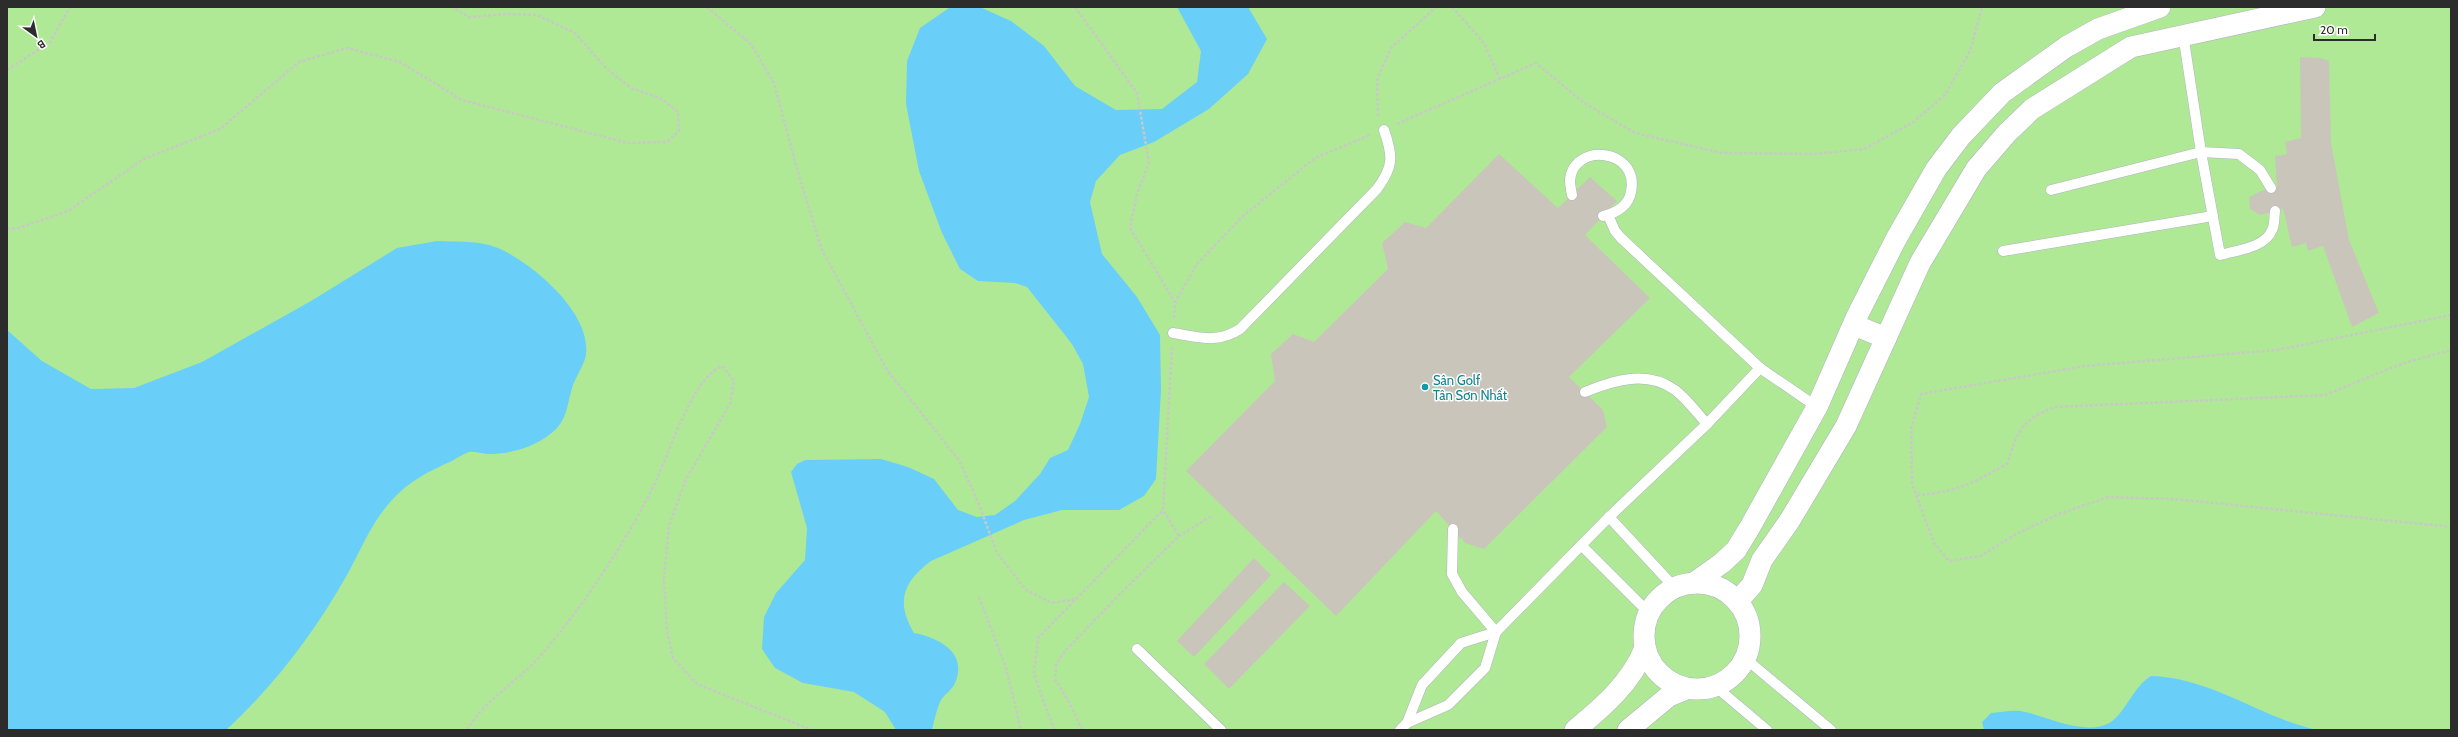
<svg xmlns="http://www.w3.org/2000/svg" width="2458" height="737" font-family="Cabin,sans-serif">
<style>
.green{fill:#b0e995}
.water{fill:#69cff8}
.building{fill:#c9c5bb}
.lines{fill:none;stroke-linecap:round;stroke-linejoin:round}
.service-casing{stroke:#b1b3c0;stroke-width:11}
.minor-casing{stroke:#b1b3c0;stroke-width:22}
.path{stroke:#c8c8c8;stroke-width:2.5;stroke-dasharray:3 2;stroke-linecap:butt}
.service{stroke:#fff;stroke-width:10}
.minor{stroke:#fff;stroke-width:21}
.culture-dot{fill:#0f9aa8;stroke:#fff;stroke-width:1.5}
.labels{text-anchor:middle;stroke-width:3;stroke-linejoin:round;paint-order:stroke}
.culture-label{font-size:13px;fill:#0d838f;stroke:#fff;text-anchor:start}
</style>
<rect width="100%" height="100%" fill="#eee7dd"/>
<!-- green -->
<rect class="green" x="7" y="7" width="2444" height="723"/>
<!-- water -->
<g class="water">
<path d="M 1177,7 L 1248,7 L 1267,39 L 1248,74 L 1209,109 L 1154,142 L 1120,155 L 1096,181 L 1090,202 L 1102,254 L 1137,297 L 1160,335 L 1161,390 L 1156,479 L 1144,496 L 1119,510 L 1062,510 L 1024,520 L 931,561 C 902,583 896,602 914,633 C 940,638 968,653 955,683 C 952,690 945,694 941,700 C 937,708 934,721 932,730 L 896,730 L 885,712 L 854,692 L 803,683 L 775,668 L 762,649 L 764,617 L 776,593 L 805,560 L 807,528 L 791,472 L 797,464 L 805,460 L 881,459 L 908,467 L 934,479 L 958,510 L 977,517 L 995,515 L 1015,501 L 1040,474 L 1050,458 L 1068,450 L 1080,424 L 1089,397 L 1083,364 L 1072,344 L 1027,287 L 1015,283 L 978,281 L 960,269 L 942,233 L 919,171 L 906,104 L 907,61 L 920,28 L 949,8 L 982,8 L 1011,21 L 1044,46 L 1075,86 L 1116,110 L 1162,109 L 1197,82 L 1201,51 Z"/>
<path d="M 437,241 C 457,242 479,240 498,248 C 532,263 591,312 586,354 C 586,361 576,377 573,385 C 568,399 568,416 557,428 C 539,446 513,454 488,454 C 482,454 474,451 469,452 C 463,454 457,458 452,461 C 429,471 409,481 392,500 C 371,523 362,548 347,575 C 314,633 275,685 226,730 L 7,730 L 7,330 L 42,361 L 91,389 L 134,388 L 202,362 L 311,301 L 397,248 Z"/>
<path d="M 2151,676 C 2213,678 2259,717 2317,730 L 1984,730 L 1982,722 L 1991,713 C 2001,712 2015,709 2025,712 C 2049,717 2087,737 2111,722 C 2127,710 2133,687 2151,676 Z"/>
</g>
<!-- building -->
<g class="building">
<path d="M 2300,57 L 2320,58 L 2329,61 L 2331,143 L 2349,240 L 2379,313 L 2352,327 L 2323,246 L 2308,251 L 2306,243 L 2292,247 L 2283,209 L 2260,215 L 2250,209 L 2249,197 L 2261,191 L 2277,187 L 2275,156 L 2287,154 L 2285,142 L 2301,138 Z"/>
<path d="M 1499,154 L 1558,208 L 1590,177 L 1617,201 L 1585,235 L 1650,298 L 1569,377 L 1603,410 L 1607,427 L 1484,549 L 1465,543 L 1436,511 L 1336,616 L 1186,471 L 1275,381 L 1271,354 L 1293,334 L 1314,342 L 1388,269 L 1382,243 L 1405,222 L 1426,228 Z"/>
<path d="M 1254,558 L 1271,575 L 1194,657 L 1177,641 Z"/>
<path d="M 1284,582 L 1310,606 L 1229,689 L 1204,664 Z"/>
</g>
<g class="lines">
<!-- service casing -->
<g class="service-casing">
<g id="service">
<path d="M 2183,34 L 2201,152 L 2220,255 C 2237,250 2265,248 2272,230 C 2275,225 2274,217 2275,211"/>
<path d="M 2051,190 L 2201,152 L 2239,154 L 2260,170 L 2271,188"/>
<path d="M 1572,195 C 1571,190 1570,185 1570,180 C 1573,142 1640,148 1631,192 C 1628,207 1616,213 1603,216"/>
<path d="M 1608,215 L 1615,231 L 1621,238 L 1760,368 L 1817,407"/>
<path d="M 2003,251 L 2213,216"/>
<path d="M 1173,333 C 1199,337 1217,344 1240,329 L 1377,189 C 1394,166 1393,156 1384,130"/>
<path d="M 1585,392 C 1614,380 1647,370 1675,390 C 1687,399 1697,413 1707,424"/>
<path d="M 1609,517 L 1675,588"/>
<path d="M 1453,529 L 1452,574 L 1462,592 L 1496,632"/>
<path d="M 1581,545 L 1649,613"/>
<path d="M 1137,649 L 1221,730"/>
<path d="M 1746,659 L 1831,730"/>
<path d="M 1716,687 L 1767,730"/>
<path d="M 1407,723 L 1422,685 L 1461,643 L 1496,632"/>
<path d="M 1400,730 L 1407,723 L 1448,705 L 1485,668 L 1496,632 L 1609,517 L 1707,424 L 1760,368"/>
</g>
</g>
<!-- minor casing -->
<g class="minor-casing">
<g id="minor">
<path d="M 1854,325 L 1886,338"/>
<circle cx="1697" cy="636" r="53"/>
<path d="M 1694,583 L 1722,563 L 1736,550 L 1750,527 L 1817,407 L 1857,316 L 1896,239 L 1936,169 L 1961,136 L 2002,93 L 2066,47 L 2098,29 L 2160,7"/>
<path d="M 1738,601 L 1752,585 L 1762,560 L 1790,520 L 1846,426 L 1920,263 L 1976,169 L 2007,133 L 2032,109 L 2131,47 L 2315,7"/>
<path d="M 1575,730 C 1604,706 1631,683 1645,648"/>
<path d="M 1628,730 L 1669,696 L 1686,689"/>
</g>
</g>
<!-- path -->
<g class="path">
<path d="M 707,7 L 751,44 L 774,83 L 795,162 L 821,248 L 887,370 L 959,460 L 978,502 L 997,553 L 1026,590 L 1052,603 L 1077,599"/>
<path d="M 1075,7 L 1137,93 L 1149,163 L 1137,194 L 1130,228 L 1175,302"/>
<path d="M 1452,7 L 1484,43 L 1500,79"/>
<path d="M 7,70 L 50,42 L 70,7"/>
<path d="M 1378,116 L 1377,80 L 1391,48 L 1436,7"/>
<path d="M 1397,124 L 1536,63 L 1583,102 L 1635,133 L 1722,153 L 1815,154 L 1864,149 L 1912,123 L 1945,95 L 1970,51 L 1982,7"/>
<path d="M 7,229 L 19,228 L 68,211 L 144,159 L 220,129 L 299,62 L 347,48 L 400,62 L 462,100 L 628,143 L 667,142 L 679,131 L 678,112 L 660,98 L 631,88 L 607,69 L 575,33 L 537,15 L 506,14 L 469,17 L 452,7"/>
<path d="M 2451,315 L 2277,350 L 2085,366 L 1921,394 L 1911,429 L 1912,484 L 1934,543 L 1949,561 L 1981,556 L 2016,534 L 2059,514 L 2108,497 L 2173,499 L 2451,527"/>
<path d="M 1174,318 L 1175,302 L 1197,264 L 1243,216 L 1315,158 L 1370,135"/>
<path d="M 1172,347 L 1163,510 L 1179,536"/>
<path d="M 1917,495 C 1954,493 1975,482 2007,464 C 2018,431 2020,421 2054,407 L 2325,395 L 2401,364 L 2451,350"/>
<path d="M 979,597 L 1006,668 L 1021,730"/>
<path d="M 467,730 C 486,698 519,681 543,653 C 584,604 625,544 653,487 C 669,456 691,378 722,366 L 734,381 L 730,404 L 686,479 L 669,526 L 664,578 L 667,632 L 673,658 L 697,684 L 812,730"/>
<path d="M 1054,730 L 1034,674 L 1038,638 L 1163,510"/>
<path d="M 1082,730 L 1068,700 L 1055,679 L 1056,665 L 1064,652 L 1121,593 L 1179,536 L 1213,515"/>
</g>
<!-- service -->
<use href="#service" class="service"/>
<!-- minor -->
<use href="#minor" class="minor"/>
</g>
<!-- markers -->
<circle class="culture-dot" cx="1425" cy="387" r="4"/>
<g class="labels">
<!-- culture labels -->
<g class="culture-label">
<text x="1433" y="385">Sân Golf<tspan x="1433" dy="15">Tân Sơn Nhất</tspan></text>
</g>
</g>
<!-- border -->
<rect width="2458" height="737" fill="none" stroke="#2c2c2c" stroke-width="16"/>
<!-- north arrow -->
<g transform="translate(36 36) rotate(147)" stroke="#ffffff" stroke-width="3" paint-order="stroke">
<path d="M0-3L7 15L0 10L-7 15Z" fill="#2c2c2c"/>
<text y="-6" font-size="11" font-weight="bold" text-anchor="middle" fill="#2c2c2c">B</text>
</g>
<!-- scale -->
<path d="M2314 34v6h61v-6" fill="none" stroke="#2c2c2c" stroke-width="2"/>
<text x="2320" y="34" font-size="12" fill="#2c2c2c" stroke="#ffffff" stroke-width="3" paint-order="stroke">20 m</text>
</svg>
